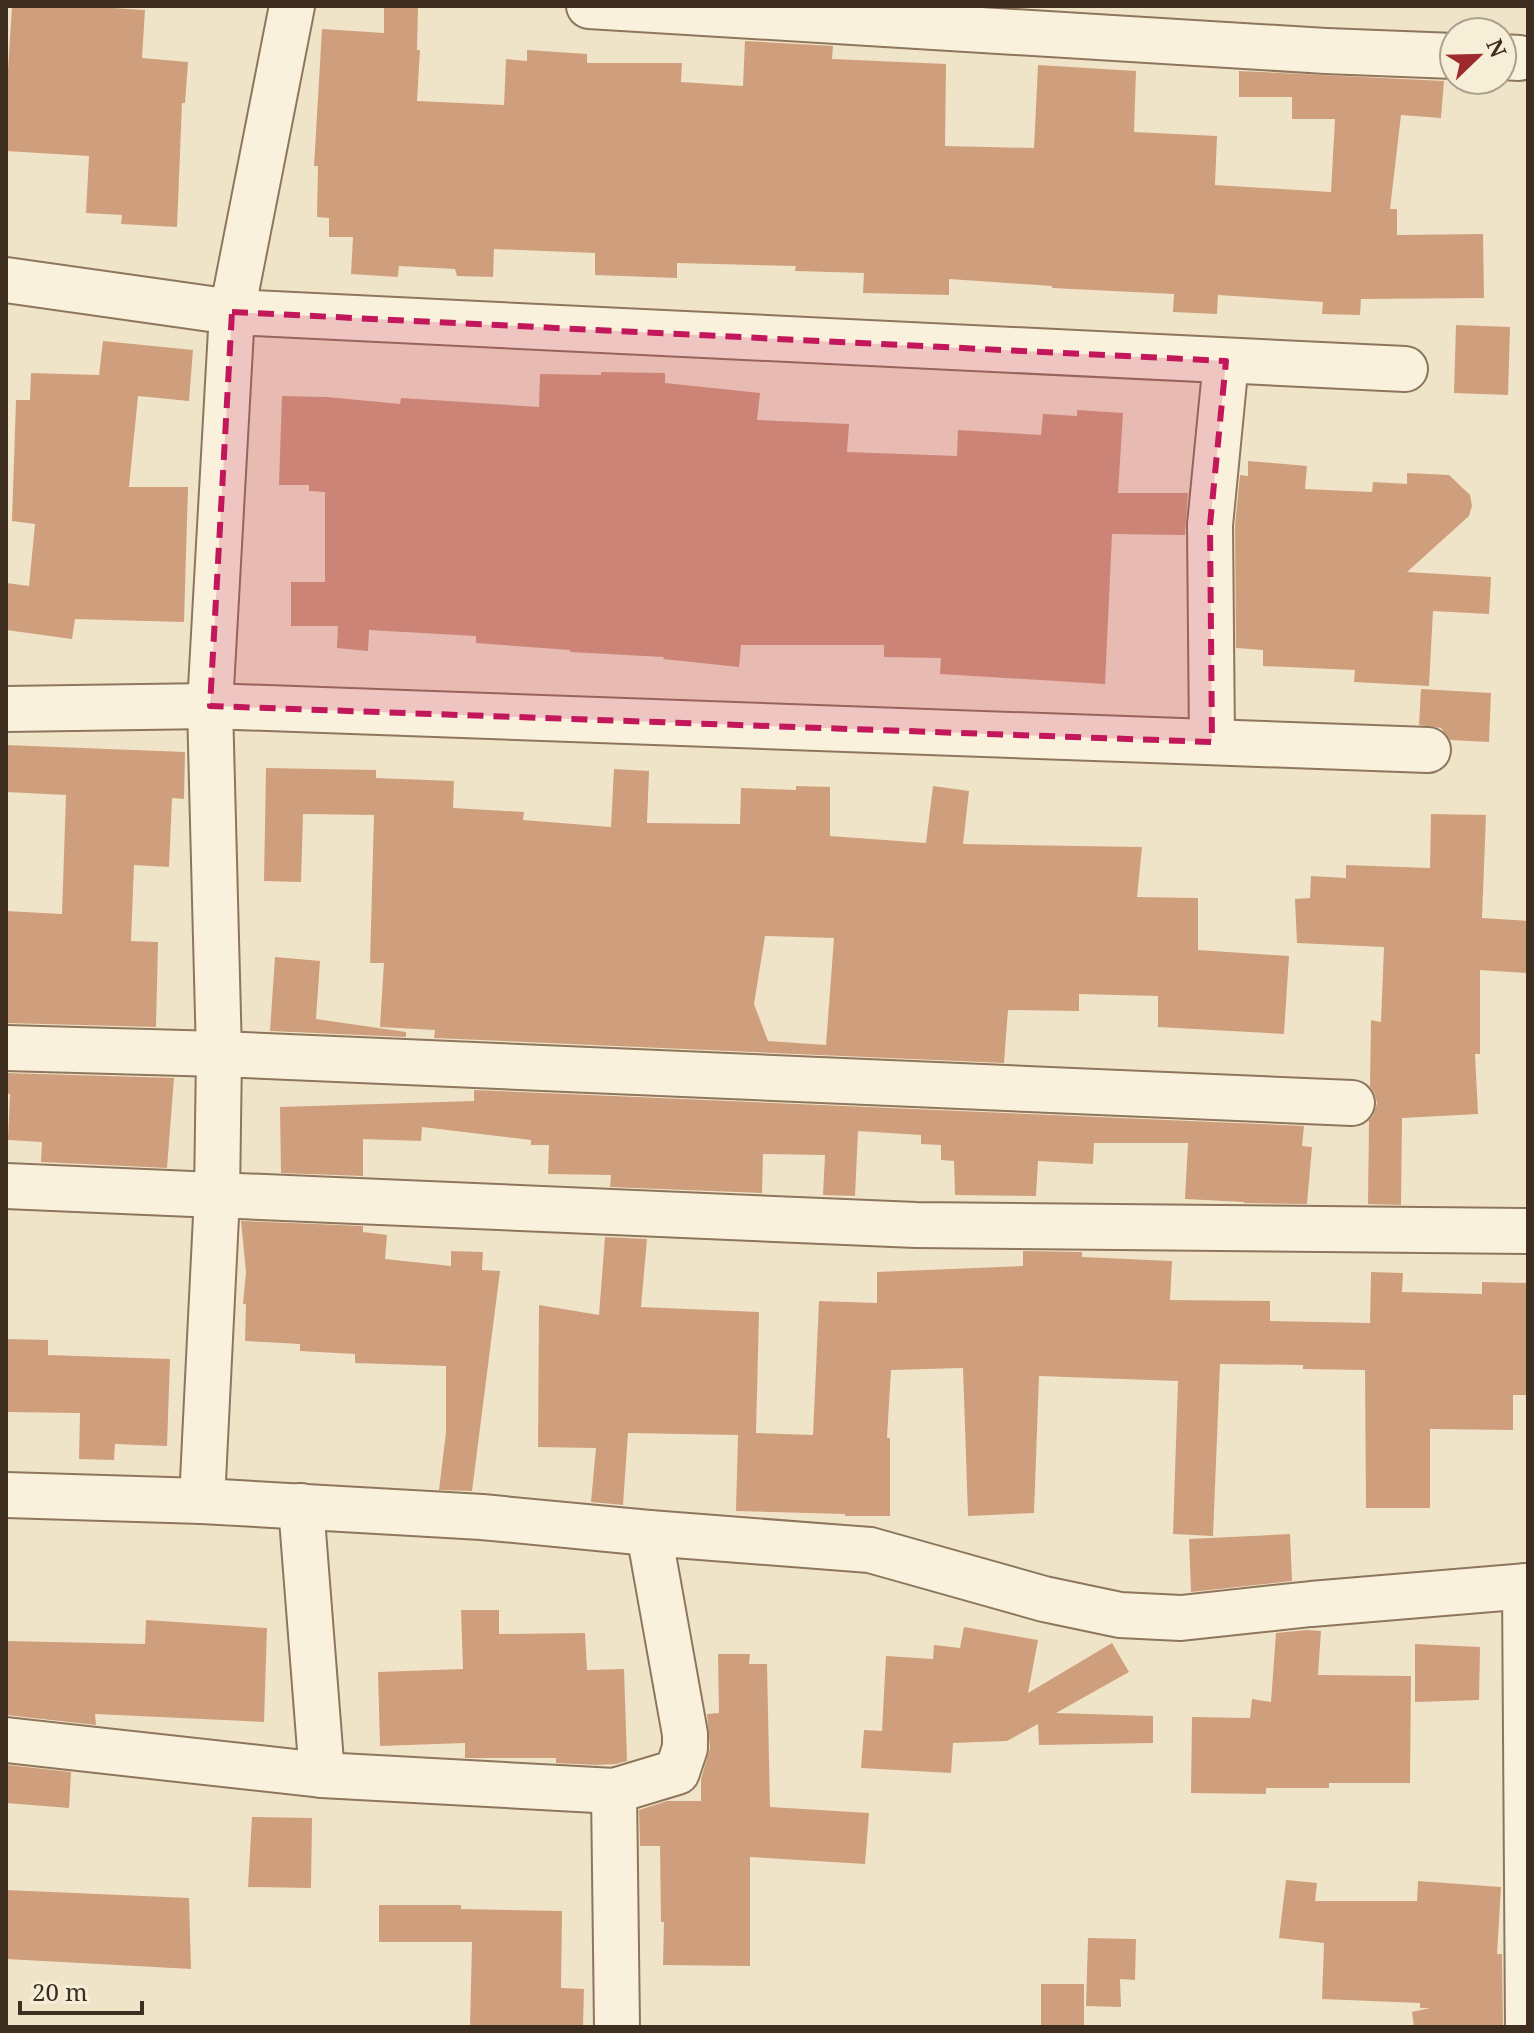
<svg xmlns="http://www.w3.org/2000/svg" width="1534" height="2033" font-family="'Noto Serif',serif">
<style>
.building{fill:#cf9f7d;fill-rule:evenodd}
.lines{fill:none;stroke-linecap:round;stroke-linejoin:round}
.minor-casing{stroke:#8d765c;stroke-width:48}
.minor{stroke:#faf1dc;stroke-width:44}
.marked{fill:#c2185b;fill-opacity:0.2;stroke:#c2185b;stroke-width:6;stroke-dasharray:16 10;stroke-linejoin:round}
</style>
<rect width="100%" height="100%" fill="#f0e4c8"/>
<!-- building -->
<g class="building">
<path d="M 12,6 L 80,6 L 145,10 L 142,58 L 188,62 L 185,103 L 182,103 L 177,227 L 121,224 L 122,215 L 86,213 L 89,156 L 6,151 L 6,103 Z"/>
<path d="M 384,6 L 418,6 L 417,50 L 420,50 L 417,101 L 504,105 L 506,59 L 527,61 L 527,50 L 587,54 L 587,63 L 682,63 L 681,82 L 743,86 L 745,41 L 833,46 L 832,59 L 946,64 L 945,146 L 1034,148 L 1038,65 L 1136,71 L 1134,132 L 1217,136 L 1215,185 L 1331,192 L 1335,119 L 1292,119 L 1292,97 L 1239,97 L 1239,71 L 1444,81 L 1441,118 L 1401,115 L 1390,209 L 1397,209 L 1397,235 L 1483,234 L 1484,298 L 1361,299 L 1360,315 L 1322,314 L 1323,302 L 1218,295 L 1217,314 L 1173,312 L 1174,294 L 1052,288 L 1052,286 L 949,279 L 949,295 L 863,293 L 864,273 L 795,271 L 796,266 L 677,263 L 677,278 L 595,275 L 595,253 L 494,249 L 493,277 L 457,276 L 455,269 L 399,266 L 398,277 L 351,274 L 353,237 L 329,237 L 329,218 L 317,217 L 318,166 L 314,166 L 322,29 L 384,33 Z"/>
<path d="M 1456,325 L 1510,327 L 1508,395 L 1454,393 Z"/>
<path d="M 103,341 L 193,350 L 189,401 L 138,396 L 129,487 L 188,487 L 184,622 L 75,619 L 72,639 L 6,630 L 6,583 L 29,586 L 35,524 L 12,521 L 16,400 L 30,400 L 31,373 L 99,375 Z"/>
<path d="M 601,372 L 665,373 L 665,383 L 760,393 L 757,420 L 849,424 L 847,452 L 957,456 L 958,430 L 1041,435 L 1043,414 L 1077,416 L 1077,410 L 1123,413 L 1118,493 L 1188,493 L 1185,535 L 1112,534 L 1105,684 L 940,674 L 941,658 L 884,657 L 884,645 L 741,645 L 739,667 L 663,659 L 664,657 L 570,652 L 570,650 L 476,643 L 476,636 L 369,630 L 368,651 L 337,648 L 338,626 L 291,626 L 291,582 L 325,582 L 325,492 L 309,491 L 309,485 L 279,485 L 282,396 L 327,397 L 400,404 L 401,398 L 539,407 L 540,374 L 601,375 Z"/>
<path d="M 1248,461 L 1307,466 L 1305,489 L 1372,492 L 1373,482 L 1407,484 L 1407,473 L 1449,475 L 1470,495 L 1472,506 L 1469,516 L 1407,572 L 1491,577 L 1489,614 L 1433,611 L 1429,686 L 1354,682 L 1355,670 L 1263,666 L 1263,650 L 1236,648 L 1235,526 L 1240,475 L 1248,476 Z"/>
<path d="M 1421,689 L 1491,693 L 1489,742 L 1450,740 L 1441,728 L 1419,725 Z"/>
<path d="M 6,745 L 185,752 L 184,799 L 172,798 L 169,867 L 134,865 L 131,941 L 158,942 L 156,1027 L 6,1023 L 6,911 L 62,914 L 66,795 L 6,792 Z"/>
<path d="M 266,768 L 376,770 L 376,778 L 454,781 L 453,808 L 524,812 L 523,820 L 611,827 L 614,769 L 649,771 L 647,823 L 740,824 L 741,788 L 796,790 L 796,786 L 830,787 L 830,836 L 926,843 L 933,786 L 969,791 L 963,844 L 1142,847 L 1137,897 L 1198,898 L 1198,950 L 1289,956 L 1284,1034 L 1158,1027 L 1158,996 L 1079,994 L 1079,1011 L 1008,1010 L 1004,1063 L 434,1038 L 435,1030 L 380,1027 L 384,963 L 370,963 L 374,815 L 303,814 L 301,882 L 264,881 ZM 765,936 L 834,938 L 826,1045 L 768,1041 L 754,1004 Z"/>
<path d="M 1431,814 L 1486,815 L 1482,918 L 1528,921 L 1528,973 L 1480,970 L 1480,1054 L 1475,1054 L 1478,1114 L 1402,1118 L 1401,1205 L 1368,1204 L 1369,1120 L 1373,1116 L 1377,1103 L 1374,1092 L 1370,1087 L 1371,1020 L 1381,1022 L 1384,947 L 1297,943 L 1295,899 L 1310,898 L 1311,876 L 1346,878 L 1346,865 L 1430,868 Z"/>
<path d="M 275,957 L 320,961 L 316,1019 L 406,1032 L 406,1037 L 270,1031 Z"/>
<path d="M 6,1073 L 174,1078 L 167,1168 L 41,1162 L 42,1142 L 8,1140 L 10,1094 L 6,1093 Z"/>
<path d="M 474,1090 L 1304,1126 L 1302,1146 L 1312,1147 L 1307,1204 L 1244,1203 L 1244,1202 L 1185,1199 L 1188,1143 L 1094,1143 L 1093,1164 L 1038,1161 L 1036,1196 L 955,1195 L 954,1161 L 941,1160 L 941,1145 L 921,1144 L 921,1135 L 858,1131 L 855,1196 L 823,1195 L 825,1155 L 763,1154 L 762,1193 L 610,1187 L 611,1175 L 548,1174 L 549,1145 L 531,1145 L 531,1140 L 422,1127 L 421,1141 L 363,1139 L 363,1176 L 281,1173 L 280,1107 L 474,1101 Z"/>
<path d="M 241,1221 L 363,1226 L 363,1232 L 387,1235 L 385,1259 L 451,1266 L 451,1251 L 483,1252 L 482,1270 L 500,1271 L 472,1491 L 439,1490 L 446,1432 L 446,1366 L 355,1363 L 355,1354 L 300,1351 L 300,1344 L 245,1341 L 246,1304 L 243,1304 L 246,1272 Z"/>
<path d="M 605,1237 L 647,1239 L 641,1307 L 759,1312 L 756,1433 L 813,1435 L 819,1301 L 877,1303 L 877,1272 L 1023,1266 L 1023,1251 L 1082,1252 L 1082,1257 L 1172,1261 L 1170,1300 L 1270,1301 L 1270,1321 L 1370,1323 L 1371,1272 L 1403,1273 L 1402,1292 L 1482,1294 L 1482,1282 L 1528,1283 L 1526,1395 L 1513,1395 L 1513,1430 L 1430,1429 L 1430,1508 L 1366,1508 L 1365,1370 L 1303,1369 L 1303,1365 L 1220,1364 L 1213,1536 L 1173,1534 L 1178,1381 L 1039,1376 L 1034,1513 L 968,1516 L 963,1368 L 891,1370 L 887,1438 L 890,1438 L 890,1516 L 845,1516 L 845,1514 L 736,1511 L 738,1435 L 628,1433 L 623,1505 L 591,1502 L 596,1448 L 538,1447 L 539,1305 L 599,1315 Z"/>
<path d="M 6,1339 L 48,1340 L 48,1355 L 170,1359 L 167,1446 L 115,1444 L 114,1460 L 79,1459 L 80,1413 L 6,1412 Z"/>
<path d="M 1290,1534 L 1292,1581 L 1191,1592 L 1189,1539 Z"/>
<path d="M 461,1610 L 499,1610 L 499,1634 L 585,1633 L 587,1670 L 624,1669 L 627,1761 L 616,1764 L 596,1765 L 556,1763 L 556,1758 L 465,1758 L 465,1743 L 380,1746 L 378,1672 L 463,1669 Z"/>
<path d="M 146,1620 L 267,1628 L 264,1722 L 95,1714 L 96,1725 L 6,1715 L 6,1641 L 145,1644 Z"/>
<path d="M 964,1627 L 1038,1640 L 1028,1693 L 1112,1643 L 1129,1672 L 1056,1713 L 1153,1716 L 1153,1743 L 1039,1745 L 1038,1724 L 1007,1741 L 953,1743 L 951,1773 L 861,1768 L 864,1730 L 882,1731 L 886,1656 L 933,1659 L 934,1645 L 960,1648 Z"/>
<path d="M 1307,1630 L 1321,1631 L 1318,1675 L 1411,1676 L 1410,1783 L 1329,1783 L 1329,1788 L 1266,1788 L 1266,1794 L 1191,1793 L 1192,1717 L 1250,1718 L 1252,1699 L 1271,1702 L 1276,1633 Z"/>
<path d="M 1415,1644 L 1480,1647 L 1479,1700 L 1415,1702 Z"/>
<path d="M 718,1654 L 750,1654 L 749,1664 L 767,1664 L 770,1807 L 869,1813 L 865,1864 L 750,1857 L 750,1966 L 663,1965 L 664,1922 L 661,1922 L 660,1846 L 640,1846 L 639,1810 L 667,1801 L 701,1801 L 701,1779 L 710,1748 L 707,1714 L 719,1713 Z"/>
<path d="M 8,1765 L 71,1772 L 69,1808 L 6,1803 Z"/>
<path d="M 252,1817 L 312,1818 L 311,1888 L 248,1887 Z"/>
<path d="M 1286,1880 L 1317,1883 L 1315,1901 L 1417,1901 L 1418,1881 L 1501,1887 L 1497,1954 L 1502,1954 L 1503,2027 L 1414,2027 L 1412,2012 L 1430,2008 L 1420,2008 L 1420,2003 L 1322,1999 L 1324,1943 L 1279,1938 Z"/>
<path d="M 6,1890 L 189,1898 L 191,1969 L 6,1959 Z"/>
<path d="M 379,1905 L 461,1905 L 461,1909 L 562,1911 L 561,1988 L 584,1989 L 583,2027 L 470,2027 L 472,1942 L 379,1942 Z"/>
<path d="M 1088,1938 L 1136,1939 L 1135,1980 L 1120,1979 L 1121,2007 L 1086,2006 Z"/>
<rect x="1041" y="1984" width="43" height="43"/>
</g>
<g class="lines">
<!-- minor casing -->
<g class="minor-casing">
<g id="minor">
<path d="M 589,6 L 1326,51 L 1454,56"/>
<path d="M 1502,57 L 1519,58"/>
<path d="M 6,280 L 232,312 L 1405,369"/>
<path d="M 6,709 L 210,706 L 1428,750"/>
<path d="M 1212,742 L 1210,525 L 1226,361"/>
<path d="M 6,1048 L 219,1054 L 1352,1103"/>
<path d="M 6,1186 L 916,1225 L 1528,1231"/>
<path d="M 6,1495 L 202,1501 L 482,1517 L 649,1533 L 870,1550 L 1044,1599 L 1120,1615 L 1181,1618 L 1311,1604 L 1528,1586"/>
<path d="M 202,1501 L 217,1196 L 219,1054 L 210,706 L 232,312 L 292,6"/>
<path d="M 301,1506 L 322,1775 L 614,1791 L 677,1772 L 685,1748 L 685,1734 L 649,1533"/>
<path d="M 1525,1586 L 1528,2027"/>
<path d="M 6,1740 L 322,1775"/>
<path d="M 614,1791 L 617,2027"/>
</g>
</g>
<!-- minor -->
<use href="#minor" class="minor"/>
</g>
<!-- marked area -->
<path class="marked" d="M 232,312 L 1226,361 L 1210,525 L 1212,742 L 210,706 Z"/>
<!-- border -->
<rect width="1534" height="2033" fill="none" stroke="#3d2e20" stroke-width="16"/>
<!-- north arrow -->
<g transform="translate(1478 56) rotate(67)"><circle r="38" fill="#f7eed8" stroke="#ada18e" stroke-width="2"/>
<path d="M0-6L14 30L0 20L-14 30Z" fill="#9e2a2b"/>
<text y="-12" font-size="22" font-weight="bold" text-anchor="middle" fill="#3d2e20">N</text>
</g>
<!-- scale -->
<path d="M20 2001v12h122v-12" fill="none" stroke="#3d2e20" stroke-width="4"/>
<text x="32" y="2001" font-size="24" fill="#3d2e20" stroke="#f7eed8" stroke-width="6" paint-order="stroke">20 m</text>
</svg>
